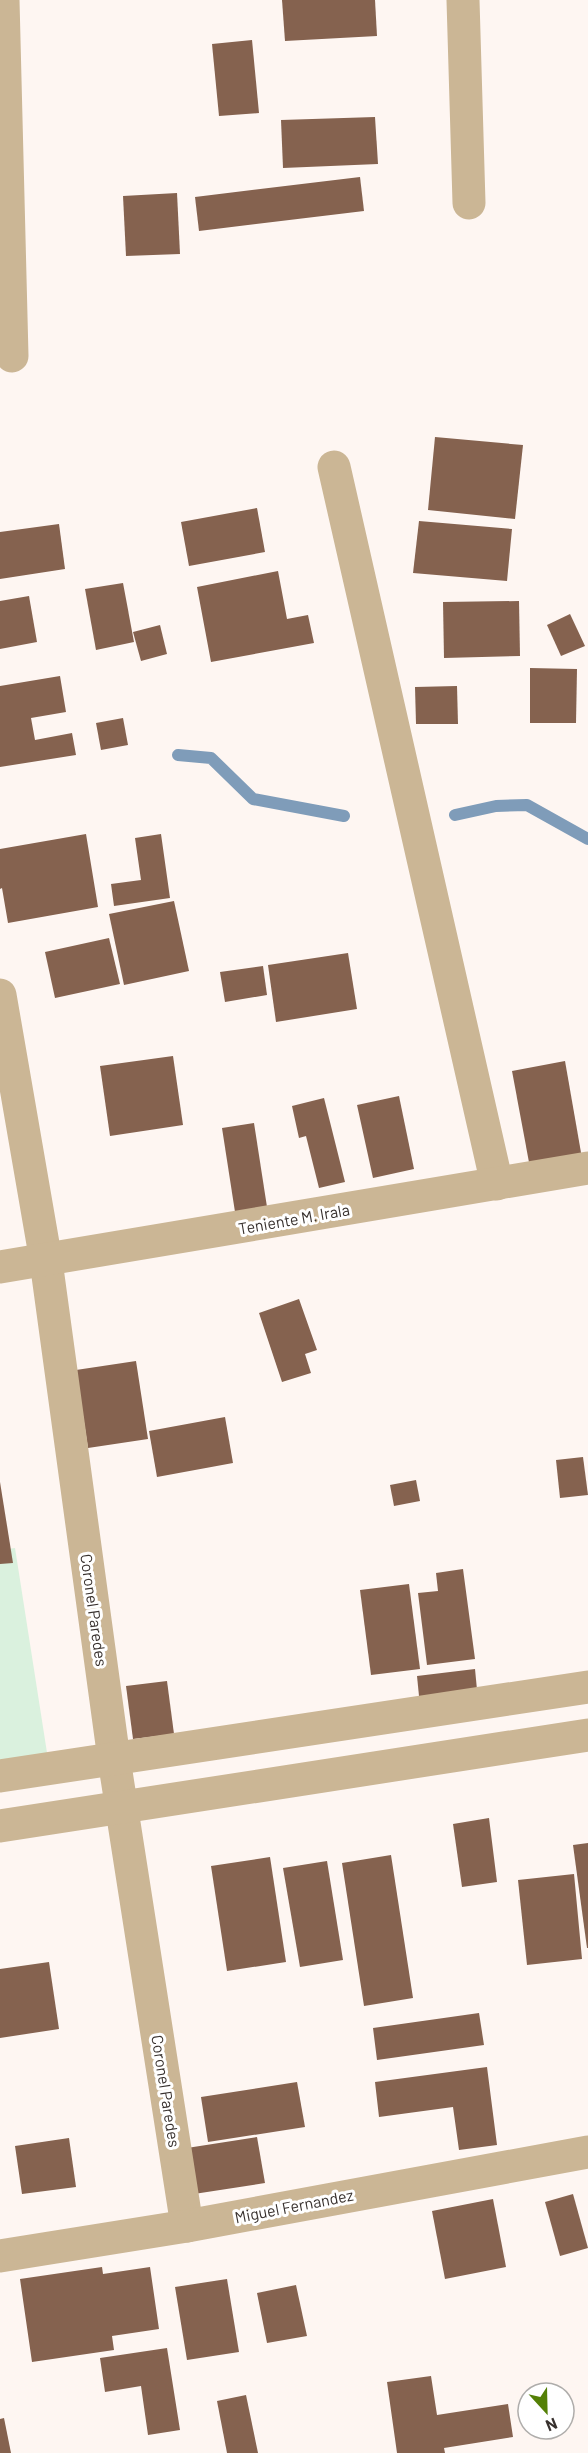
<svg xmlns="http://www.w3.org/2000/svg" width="588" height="2453" font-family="Barlow,sans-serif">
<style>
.green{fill:#daf1de}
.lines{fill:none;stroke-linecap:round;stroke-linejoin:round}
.stream{stroke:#7f9cb9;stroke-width:12}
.building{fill:#85624f}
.minor{stroke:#cbb695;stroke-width:33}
.labels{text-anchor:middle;stroke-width:6;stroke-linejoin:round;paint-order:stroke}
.street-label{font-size:16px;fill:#38312e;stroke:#fff}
</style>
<rect width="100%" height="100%" fill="#fef6f2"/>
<!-- green -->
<path class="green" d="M 15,1548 L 50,1772 L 0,1779 L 0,1550 Z"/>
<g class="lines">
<!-- stream -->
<g class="stream">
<path d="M 178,755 L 211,758 L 253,799 L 344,816"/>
<path d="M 455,815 L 496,806 L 527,805 L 588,839"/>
</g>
</g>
<!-- building -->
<g class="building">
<path d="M 282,0 L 375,0 L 377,36 L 285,41 Z"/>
<path d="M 252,40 L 259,113 L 219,116 L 212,44 Z"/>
<path d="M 375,117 L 378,164 L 283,168 L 281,120 Z"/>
<path d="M 360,177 L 364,211 L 199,231 L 195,197 Z"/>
<path d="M 177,193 L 180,254 L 126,256 L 123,196 Z"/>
<path d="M 435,437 L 523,445 L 515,519 L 428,510 Z"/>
<path d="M 257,508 L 265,552 L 189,566 L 181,522 Z"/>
<path d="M 419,521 L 512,529 L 507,581 L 413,573 Z"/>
<path d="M 59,524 L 65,569 L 0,579 L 0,532 Z"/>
<path d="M 278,571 L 287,619 L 308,615 L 314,643 L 211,662 L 197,587 Z"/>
<path d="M 123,583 L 134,642 L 96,650 L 85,589 Z"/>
<path d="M 29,596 L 37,642 L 0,649 L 0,601 Z"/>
<path d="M 519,601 L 520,656 L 444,658 L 443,602 Z"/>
<path d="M 570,614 L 585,646 L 561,656 L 547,625 Z"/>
<path d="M 160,625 L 167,654 L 141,661 L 133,632 Z"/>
<path d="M 530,668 L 577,669 L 576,723 L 530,723 Z"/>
<path d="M 60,676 L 66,712 L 31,718 L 35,740 L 72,733 L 76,755 L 0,767 L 0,686 Z"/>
<path d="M 457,686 L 458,724 L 416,724 L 415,687 Z"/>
<path d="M 123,718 L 128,745 L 101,750 L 96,723 Z"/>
<path d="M 86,834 L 98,907 L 8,923 L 2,888 L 0,889 L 0,849 Z"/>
<path d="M 161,834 L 170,898 L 114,906 L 111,884 L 141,880 L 135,838 Z"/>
<path d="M 174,901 L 189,971 L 124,985 L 109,914 Z"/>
<path d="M 109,938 L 120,984 L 55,998 L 45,952 Z"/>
<path d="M 348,953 L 357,1009 L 276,1022 L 268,965 Z"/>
<path d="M 263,966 L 267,995 L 225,1002 L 220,972 Z"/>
<path d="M 173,1056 L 183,1125 L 110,1136 L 100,1066 Z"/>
<path d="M 565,1061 L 583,1164 L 531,1173 L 512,1071 Z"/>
<path d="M 399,1096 L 414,1169 L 373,1178 L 357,1105 Z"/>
<path d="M 324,1098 L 345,1182 L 319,1188 L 306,1136 L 299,1138 L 292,1106 Z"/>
<path d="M 254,1123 L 267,1207 L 235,1212 L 222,1128 Z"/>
<path d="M 299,1299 L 317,1350 L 305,1354 L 311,1373 L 282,1382 L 259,1313 Z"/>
<path d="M 136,1361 L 148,1439 L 88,1448 L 76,1370 Z"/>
<path d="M 225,1417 L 233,1463 L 157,1477 L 149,1431 Z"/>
<path d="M 583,1457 L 588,1495 L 560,1498 L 556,1460 Z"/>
<path d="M 416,1480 L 420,1501 L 394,1506 L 390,1485 Z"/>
<path d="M 0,1482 L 13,1563 L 0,1564 Z"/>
<path d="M 463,1569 L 475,1659 L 427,1665 L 418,1593 L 438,1591 L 436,1573 Z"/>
<path d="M 409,1584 L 420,1669 L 371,1675 L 360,1590 Z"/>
<path d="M 475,1669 L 478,1700 L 420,1706 L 417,1676 Z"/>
<path d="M 167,1681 L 174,1734 L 133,1739 L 126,1686 Z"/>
<path d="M 489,1818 L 497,1882 L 462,1887 L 453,1824 Z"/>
<path d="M 588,1843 L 588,1948 L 587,1948 L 573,1845 Z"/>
<path d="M 391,1855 L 413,1998 L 364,2006 L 342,1863 Z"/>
<path d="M 270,1857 L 286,1962 L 227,1971 L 211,1866 Z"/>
<path d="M 327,1861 L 343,1960 L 300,1967 L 283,1868 Z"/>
<path d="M 574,1874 L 582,1959 L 527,1965 L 518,1880 Z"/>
<path d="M 49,1962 L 59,2029 L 0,2038 L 0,1969 Z"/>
<path d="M 479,2013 L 484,2045 L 377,2060 L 373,2028 Z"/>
<path d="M 487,2067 L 497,2145 L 459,2150 L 453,2107 L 379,2117 L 375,2082 Z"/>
<path d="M 297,2082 L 305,2127 L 208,2142 L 201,2097 Z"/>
<path d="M 257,2137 L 265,2183 L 194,2194 L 187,2148 Z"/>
<path d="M 69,2138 L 76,2187 L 22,2194 L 15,2146 Z"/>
<path d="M 573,2194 L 588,2248 L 560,2256 L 545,2202 Z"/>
<path d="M 493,2199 L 506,2267 L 445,2279 L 432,2211 Z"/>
<path d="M 102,2267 L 103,2274 L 150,2267 L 159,2329 L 112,2336 L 114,2350 L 32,2362 L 20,2279 Z"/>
<path d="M 227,2279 L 239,2352 L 187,2360 L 175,2287 Z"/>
<path d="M 296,2285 L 307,2336 L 267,2343 L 257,2293 Z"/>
<path d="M 167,2348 L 180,2430 L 148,2435 L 141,2386 L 105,2392 L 100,2358 Z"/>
<path d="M 431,2376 L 437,2415 L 508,2404 L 513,2437 L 444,2448 L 445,2453 L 397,2453 L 387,2382 Z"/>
<path d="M 246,2395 L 258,2453 L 227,2453 L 217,2401 Z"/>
<path d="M 4,2418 L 11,2453 L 0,2453 L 0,2419 Z"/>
</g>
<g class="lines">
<!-- minor -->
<g class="minor">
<path d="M 3,0 L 12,356"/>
<path d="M 463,0 L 469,203"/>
<path d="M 334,467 L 497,1184"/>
<path d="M 0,995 L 46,1261 L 114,1759 L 187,2226"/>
<path d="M 0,1267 L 588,1168"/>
<path d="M 0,1776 L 588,1687"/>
<path d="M 0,1826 L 588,1735"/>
<path d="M 0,2256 L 187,2226 L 588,2152"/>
</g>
</g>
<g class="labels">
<!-- street labels -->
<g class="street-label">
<text transform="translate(294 1219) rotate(-10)" y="6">Teniente M. Irala</text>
<text transform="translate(94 1610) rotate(82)" y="6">Coronel Paredes</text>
<text transform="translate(166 2091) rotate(81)" y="6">Coronel Paredes</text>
<text transform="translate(294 2206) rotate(-11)" y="6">Miguel Fernandez</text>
</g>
</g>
<!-- north arrow -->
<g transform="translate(546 2411) rotate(158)"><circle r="28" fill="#ffffff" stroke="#afadab" stroke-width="1.5"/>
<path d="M0-4.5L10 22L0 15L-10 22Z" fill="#548006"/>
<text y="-9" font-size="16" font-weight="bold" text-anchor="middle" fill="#38312e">N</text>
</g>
</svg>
